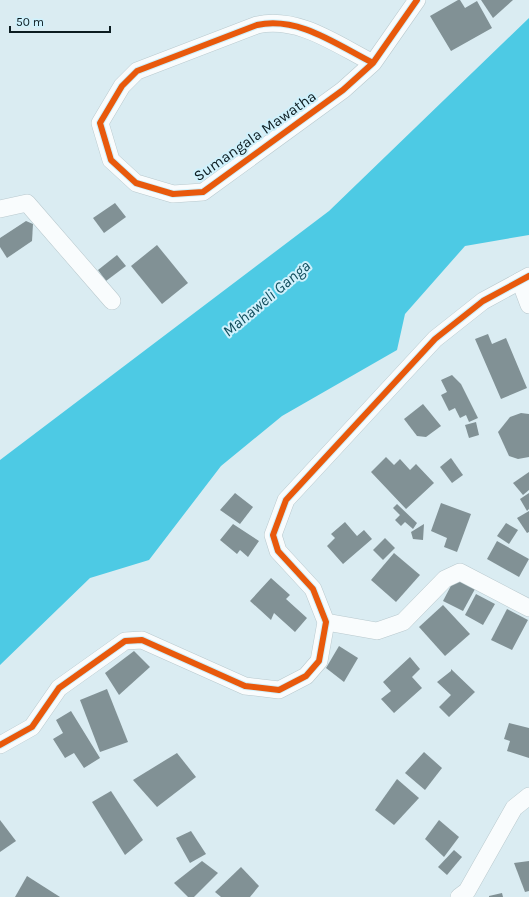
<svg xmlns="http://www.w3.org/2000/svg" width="529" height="897" font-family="Karla,sans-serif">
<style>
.water{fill:#4dcae4}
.building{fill:#819195}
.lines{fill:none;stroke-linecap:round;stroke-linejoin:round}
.minor-casing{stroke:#b9c9ce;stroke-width:18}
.minor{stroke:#f9fcfd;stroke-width:17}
.cycleway-casing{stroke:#cff1fc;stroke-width:8}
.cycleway{stroke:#e8590c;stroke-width:6}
.labels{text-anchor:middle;stroke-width:4;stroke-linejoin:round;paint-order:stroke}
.street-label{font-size:15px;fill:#0c1c21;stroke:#cff1fc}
.water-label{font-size:16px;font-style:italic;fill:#124e5d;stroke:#cff1fc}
</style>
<rect width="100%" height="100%" fill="#daecf2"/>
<!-- water -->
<path class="water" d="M 529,18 L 529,235 L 465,246 L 405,314 L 397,350 L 282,416 L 221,466 L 149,560 L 90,578 L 0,665 L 0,460 L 329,211 Z"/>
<!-- building -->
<g class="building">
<path d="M 458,0 L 460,0 L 465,8 L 477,1 L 492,28 L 451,51 L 430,16 Z"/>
<path d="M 481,0 L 513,0 L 493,18 Z"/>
<path d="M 115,203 L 126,217 L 104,233 L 93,218 Z"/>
<path d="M 26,221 L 33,224 L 32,241 L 7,258 L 0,247 L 0,238 Z"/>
<path d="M 157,245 L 188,283 L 162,304 L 131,266 Z"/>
<path d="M 117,255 L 126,266 L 106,281 L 98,270 Z"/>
<path d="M 488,334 L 492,344 L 506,338 L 527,388 L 501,399 L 475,339 Z"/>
<path d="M 452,375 L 461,384 L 478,418 L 469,422 L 466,415 L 460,418 L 455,408 L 449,411 L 441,395 L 447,392 L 441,380 Z"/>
<path d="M 423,404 L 441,426 L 426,437 L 417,436 L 404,419 Z"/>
<path d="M 521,413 L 529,414 L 529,457 L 518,459 L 509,456 L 498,432 L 510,417 Z"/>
<path d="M 476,422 L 479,435 L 469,438 L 465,425 Z"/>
<path d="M 386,457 L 394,465 L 400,459 L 410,470 L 416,464 L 434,483 L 406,509 L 371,472 Z"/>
<path d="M 451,458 L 463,475 L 452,483 L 440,467 Z"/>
<path d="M 529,472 L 529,490 L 523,495 L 513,483 Z"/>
<path d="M 235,493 L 253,507 L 240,524 L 220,510 Z"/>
<path d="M 529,493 L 529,509 L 527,511 L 520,499 Z"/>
<path d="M 441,503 L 471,514 L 457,552 L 444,547 L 447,538 L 431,531 Z"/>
<path d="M 397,504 L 417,523 L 413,529 L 405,522 L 401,526 L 395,520 L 400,515 L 393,508 Z"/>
<path d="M 529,511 L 529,532 L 527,533 L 517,518 Z"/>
<path d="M 345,522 L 357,536 L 364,530 L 372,539 L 343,564 L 327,546 L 335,538 L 331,534 Z"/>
<path d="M 506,523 L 518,530 L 509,544 L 497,536 Z"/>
<path d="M 233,524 L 259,541 L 248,557 L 240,550 L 237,554 L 220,540 Z"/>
<path d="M 424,524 L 423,540 L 413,539 L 411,532 Z"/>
<path d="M 385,538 L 395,548 L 383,560 L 373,550 Z"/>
<path d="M 497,541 L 529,559 L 519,577 L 487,559 Z"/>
<path d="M 394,553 L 420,575 L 396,602 L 371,580 Z"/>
<path d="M 271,578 L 290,595 L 286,599 L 307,618 L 295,632 L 274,613 L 271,620 L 250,601 Z"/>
<path d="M 455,578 L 475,589 L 463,611 L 443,601 Z"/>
<path d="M 476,594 L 495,604 L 483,625 L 465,615 Z"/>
<path d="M 443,605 L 470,634 L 445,656 L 419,627 Z"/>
<path d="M 507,609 L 528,620 L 512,650 L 491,640 Z"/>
<path d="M 339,646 L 358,658 L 344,682 L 326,668 Z"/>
<path d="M 134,651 L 150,667 L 119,695 L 105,673 Z"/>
<path d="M 410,657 L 420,669 L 412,677 L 422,688 L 394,713 L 381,699 L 391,691 L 383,682 Z"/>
<path d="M 451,669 L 475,692 L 449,717 L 439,707 L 451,695 L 437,682 L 451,671 Z"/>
<path d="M 107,689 L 128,742 L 100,752 L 80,700 Z"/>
<path d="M 71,711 L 100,758 L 84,768 L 74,753 L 65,758 L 53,739 L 63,733 L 56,720 Z"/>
<path d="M 509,723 L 529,728 L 529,758 L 507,751 L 510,741 L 504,739 Z"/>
<path d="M 424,752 L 442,768 L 425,790 L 405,773 Z"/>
<path d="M 177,753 L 196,777 L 157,807 L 133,780 Z"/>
<path d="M 397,779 L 419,798 L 394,825 L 375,810 Z"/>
<path d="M 111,791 L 143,840 L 125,855 L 92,802 Z"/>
<path d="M 0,820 L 16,841 L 0,852 Z"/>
<path d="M 439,820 L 459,837 L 444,857 L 425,839 Z"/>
<path d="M 191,831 L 206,854 L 190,863 L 176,838 Z"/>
<path d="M 454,850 L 462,857 L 447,875 L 438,867 Z"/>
<path d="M 202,861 L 218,873 L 194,897 L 188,897 L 174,883 Z"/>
<path d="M 529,861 L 529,891 L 525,892 L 514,863 Z"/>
<path d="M 241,867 L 259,886 L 250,897 L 221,897 L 215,892 Z"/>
<path d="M 27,876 L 60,897 L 15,897 Z"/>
<path d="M 502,893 L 503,897 L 489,897 L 489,896 Z"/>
</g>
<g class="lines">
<!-- minor casing -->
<g class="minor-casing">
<g id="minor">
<path d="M 373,63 C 337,45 299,16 257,25 L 137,71 L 122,86 L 100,123 L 111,160 L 136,183 L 173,194 L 203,192 L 343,90 L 373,63 L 417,0"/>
<path d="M 0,209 L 27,203 L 112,301"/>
<path d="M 520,281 L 529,305"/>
<path d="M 326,622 L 377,631 L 403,622 L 445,579 L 460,572 L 529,608"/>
<path d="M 0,745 L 32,727 L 59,688 L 125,641 L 142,640 L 245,686 L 279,690 L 306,676 L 319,661 L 326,622 L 313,589 L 278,551 L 273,535 L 286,500 L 435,339 L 483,301 L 529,276"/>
<path d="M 459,897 L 467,891 L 514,808 L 529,796"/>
</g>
</g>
<!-- minor -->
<use href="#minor" class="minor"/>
<!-- cycleway casing -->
<g class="cycleway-casing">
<g id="cycleway">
<path d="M 373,63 C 337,45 299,16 257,25 L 137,71 L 122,86 L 100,123 L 111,160 L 136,183 L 173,194 L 203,192 L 343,90 L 373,63 L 417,0"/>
<path d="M 0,745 L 32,727 L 59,688 L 125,641 L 142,640 L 245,686 L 279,690 L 306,676 L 319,661 L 326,622 L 313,589 L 278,551 L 273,535 L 286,500 L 435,339 L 483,301 L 529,276"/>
</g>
</g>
<!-- cycleway -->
<use href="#cycleway" class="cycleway"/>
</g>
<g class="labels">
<!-- street labels -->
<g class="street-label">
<text transform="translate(255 136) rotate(-35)" y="5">Sumangala Mawatha</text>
</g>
<!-- water labels -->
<g class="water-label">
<text transform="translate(266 298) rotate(-40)" y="6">Mahaweli Ganga</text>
</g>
</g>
<!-- scale -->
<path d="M10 26v6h100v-6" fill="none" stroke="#0c1c21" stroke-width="2"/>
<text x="16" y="26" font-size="12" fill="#0c1c21" stroke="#cff1fc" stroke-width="3" paint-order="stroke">50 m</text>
</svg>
